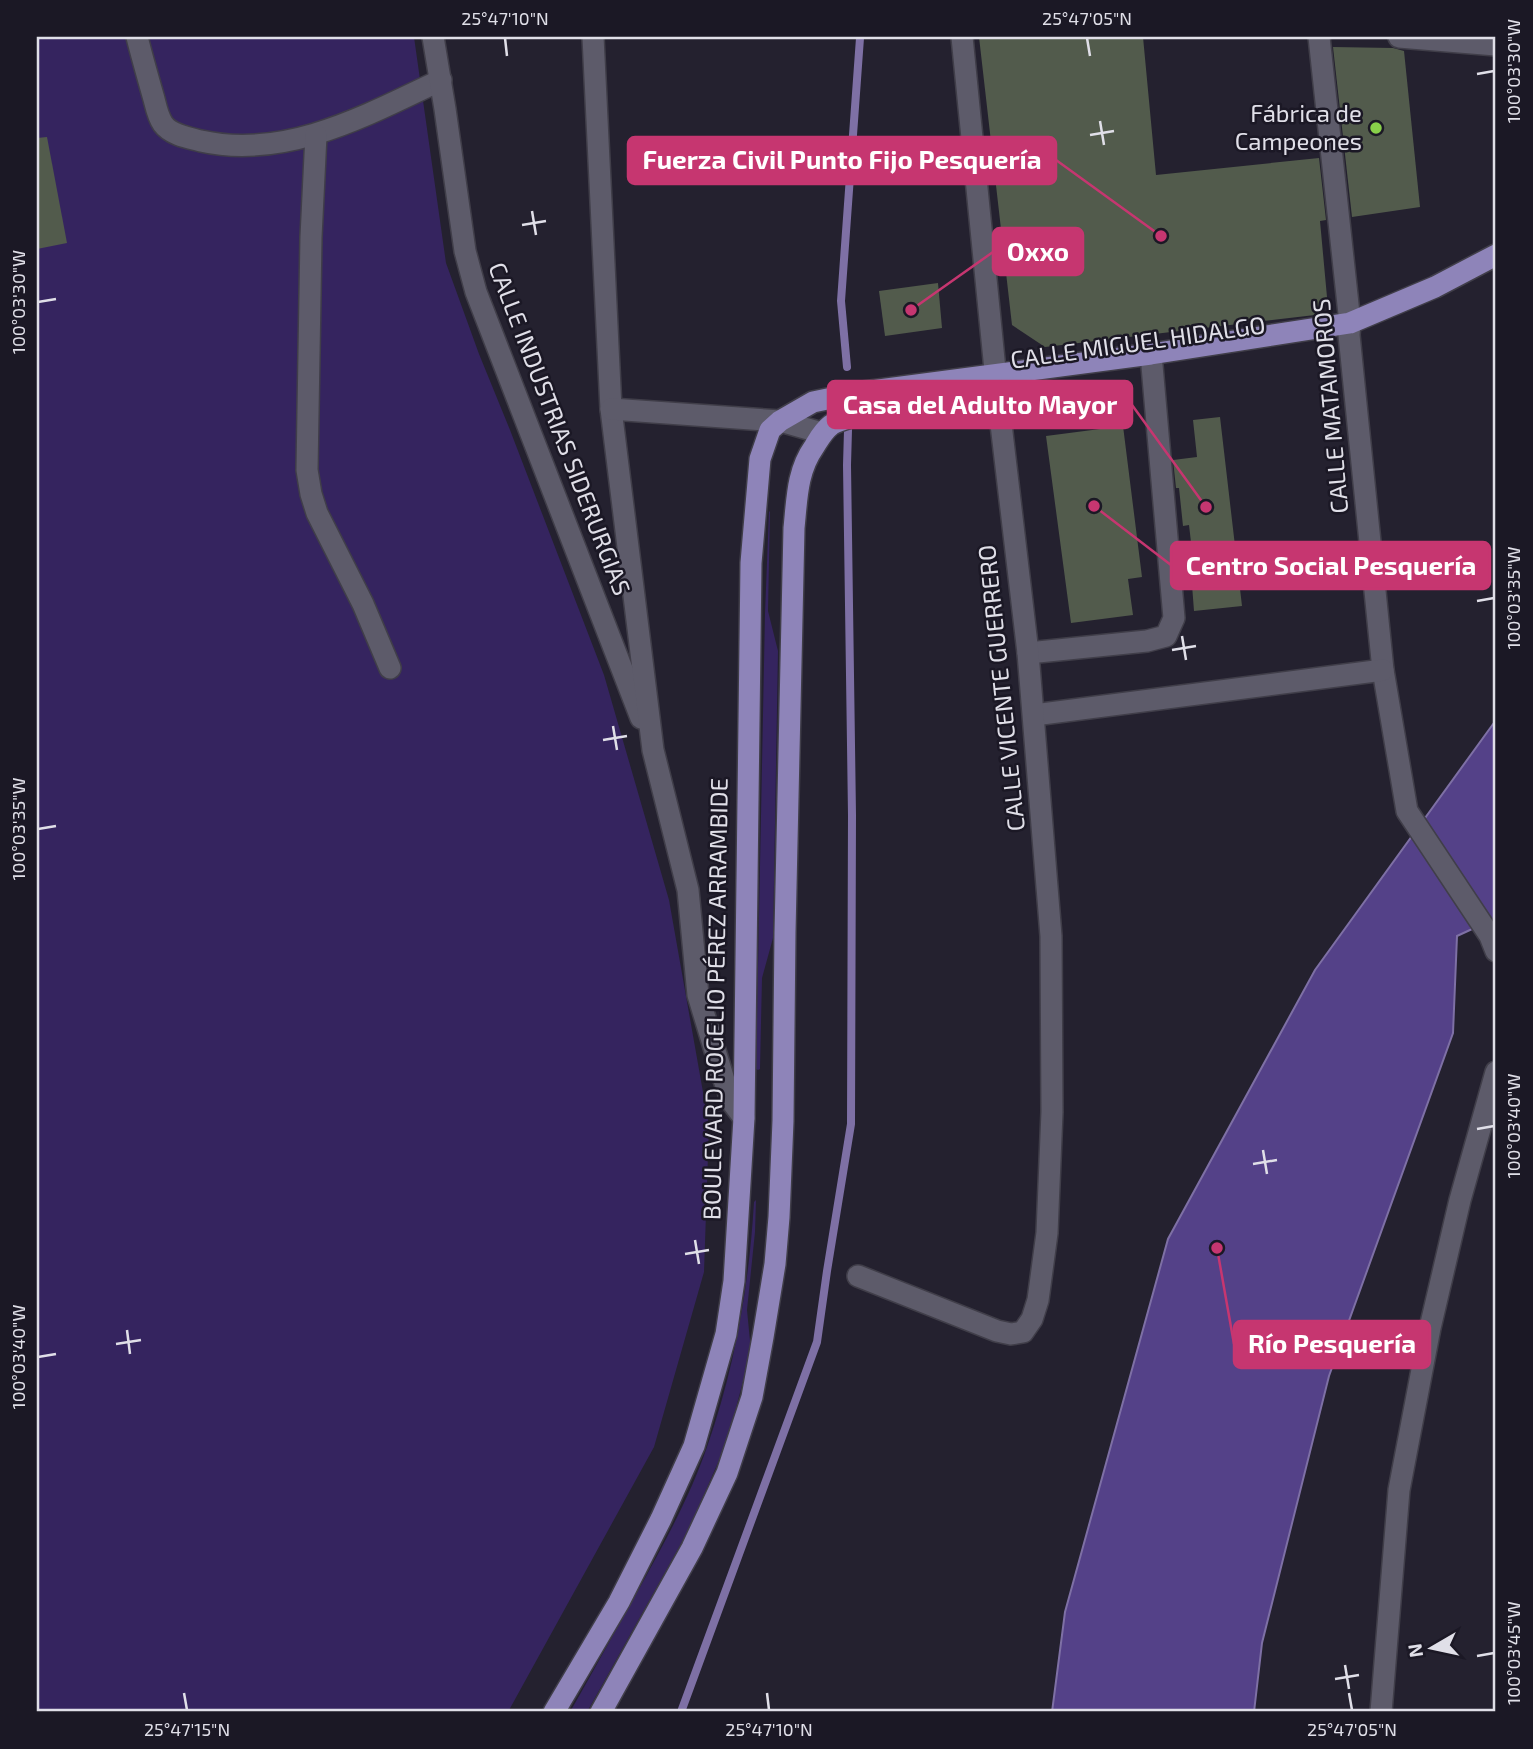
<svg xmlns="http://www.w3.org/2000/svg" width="1533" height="1749" font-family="'Exo 2',sans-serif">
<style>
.green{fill:#35245f}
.water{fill:#544188;stroke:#7e70a5;stroke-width:2}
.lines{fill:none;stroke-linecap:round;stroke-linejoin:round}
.stream{stroke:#7e70a5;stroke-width:8}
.building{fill:#525b4c}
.minor-casing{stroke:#403e49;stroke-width:24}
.major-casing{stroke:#403e49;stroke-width:24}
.minor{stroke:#5d5b6a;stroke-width:21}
.major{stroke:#8e84b9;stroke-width:21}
.ticks{fill:none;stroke:#e0dfe8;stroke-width:2.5}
.poi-dot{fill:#88cf4a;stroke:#1b1825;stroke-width:2.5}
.labels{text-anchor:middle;stroke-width:5;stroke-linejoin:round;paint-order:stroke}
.poi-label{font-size:24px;fill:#e0dfe8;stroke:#1b1825;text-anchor:end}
.street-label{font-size:24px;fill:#e0dfe8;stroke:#1b1825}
.leader{fill:none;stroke:#c63670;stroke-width:2.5}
.callout-dot{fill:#c63670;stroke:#1b1825;stroke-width:2.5}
.callout{fill:#c63670;stroke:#c63670;stroke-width:2.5}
.callout-label{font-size:26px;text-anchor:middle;font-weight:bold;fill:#fff}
.neatline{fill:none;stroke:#e0dfe8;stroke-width:2.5}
.ticks-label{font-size:18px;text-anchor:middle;fill:#e0dfe8}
</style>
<rect width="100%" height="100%" fill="#24212f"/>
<!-- green -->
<g class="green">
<path d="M 37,37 L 414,37 L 446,263 L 479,354 L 510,430 L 604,675 L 669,900 L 709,1126 L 704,1272 L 654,1447 L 508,1712 L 37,1712 Z"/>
<path d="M 770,511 L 768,611 L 778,651 L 773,938 L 762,978 L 760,1069 L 758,1070 L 756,1069 L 765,613 L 769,512 Z"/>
<path d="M 756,1200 L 755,1232 L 747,1310 L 751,1351 L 727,1442 L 688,1531 L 587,1712 L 570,1712 C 593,1672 615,1631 638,1591 C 663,1545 690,1497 707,1447 C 735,1367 749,1286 754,1202 Z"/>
</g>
<!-- water -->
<path class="water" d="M 1496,720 L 1496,918 L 1457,936 L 1453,1033 L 1329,1376 L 1262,1643 L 1254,1712 L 1052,1712 L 1065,1612 L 1168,1239 L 1315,970 Z"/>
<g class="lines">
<!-- stream -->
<g class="stream">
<path d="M 847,367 L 841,301 L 860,38"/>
<path d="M 681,1712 L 817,1342 L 827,1271 L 851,1124 L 852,815 L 847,465 L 848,430"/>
</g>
</g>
<!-- building -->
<g class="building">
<path d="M 979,37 L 1143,37 L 1156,175 L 1319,158 L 1326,220 L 1320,221 L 1327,297 L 1315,315 L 1045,347 L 1012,325 Z"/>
<path d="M 1333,47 L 1393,48 L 1404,51 L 1420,207 L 1352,217 Z"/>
<path d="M 47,137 L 67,243 L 37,249 L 37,138 Z"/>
<path d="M 938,283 L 942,328 L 885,336 L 879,291 Z"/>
<path d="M 1220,417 L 1242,606 L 1194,611 L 1192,585 L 1196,585 L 1189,525 L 1183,526 L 1179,488 L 1176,488 L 1173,460 L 1197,457 L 1193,420 Z"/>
<path d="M 1123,426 L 1142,577 L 1128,579 L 1133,615 L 1071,623 L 1046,436 Z"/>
</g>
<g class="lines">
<!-- minor casing -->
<g class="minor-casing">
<g id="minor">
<path d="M 137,37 C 142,57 148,78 154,99 C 156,107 158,117 163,124 C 171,135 189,138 201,141 C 286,160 367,115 441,80"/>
<path d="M 433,37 L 445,109 L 465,251 L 476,292 L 641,718"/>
<path d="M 593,37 L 611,409 L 653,750 L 688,890 L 698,995 L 724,1080 L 732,1102 L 744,1118"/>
<path d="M 1319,37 L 1350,323 L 1349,335 L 1383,670 L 1407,811 L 1490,936 L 1496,951"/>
<path d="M 1399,37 L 1496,45"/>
<path d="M 316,135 L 311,237 L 307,470 L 311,494 L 317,513 L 363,604 L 390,668"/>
<path d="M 611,409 L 780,421 L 822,433"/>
<path d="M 1028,653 L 1147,641 L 1166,636 L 1174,618 L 1151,354"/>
<path d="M 1034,715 L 1383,670"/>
<path d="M 858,1276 L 997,1331 L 1011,1334 L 1023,1332 L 1032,1319 L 1038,1300 L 1047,1233 L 1052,1112 L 1051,936 L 1028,653 L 997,390 L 962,37"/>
<path d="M 1381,1712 L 1399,1490 L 1430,1328 L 1460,1200 L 1496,1072"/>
</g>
</g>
<!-- major casing -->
<g class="major-casing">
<g id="major">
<path d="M 554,1712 L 619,1602 L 661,1519 L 694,1446 L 726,1334 L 734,1281 L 744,1118 L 751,563 L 760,459 L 770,430 L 780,421 L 813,402 L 856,393 L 1151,354 L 1350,323 L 1435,287 L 1496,255"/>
<path d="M 601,1712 L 692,1548 L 727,1473 L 752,1397 L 763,1337 L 775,1264 L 779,1217 L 783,1121 L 785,932 L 794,528 C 797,499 797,471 814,447 C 819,439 823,431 831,425 C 838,420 849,418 857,415 L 1024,386"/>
</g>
</g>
<!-- minor -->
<use href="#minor" class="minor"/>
<!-- major -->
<use href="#major" class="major"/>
</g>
<!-- ticks -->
<path class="ticks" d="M 505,38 L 507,56M 1087,38 L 1090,56M 1477,74 L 1494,71M 1100,121 L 1104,145M 1090,135 L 1114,131M 532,211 L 536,235M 522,225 L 546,221M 38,302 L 56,299M 1477,601 L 1494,598M 1182,636 L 1186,660M 1172,650 L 1196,646M 613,726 L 617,750M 603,740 L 627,736M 38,829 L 56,826M 1477,1129 L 1494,1126M 1263,1150 L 1267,1174M 1253,1164 L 1277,1160M 695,1240 L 699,1264M 685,1254 L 709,1250M 127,1330 L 130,1354M 116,1344 L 141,1340M 38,1357 L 56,1354M 1477,1656 L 1494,1653M 1345,1665 L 1349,1689M 1335,1679 L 1359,1675M 184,1693 L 187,1710M 767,1693 L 769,1710M 1349,1693 L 1352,1710"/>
<!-- markers -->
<circle class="poi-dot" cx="1376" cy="128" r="7"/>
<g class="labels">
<!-- poi labels -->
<g class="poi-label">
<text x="1362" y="122">Fábrica de<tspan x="1362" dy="28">Campeones</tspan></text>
</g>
<!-- street labels -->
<g class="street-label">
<text transform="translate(1138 343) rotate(-8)" y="8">CALLE MIGUEL HIDALGO</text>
<text transform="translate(1331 406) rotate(-95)" y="8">CALLE MATAMOROS</text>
<text transform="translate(559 429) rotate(69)" y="8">CALLE INDUSTRIAS SIDERURGIAS</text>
<text transform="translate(1002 688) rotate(-96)" y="8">CALLE VICENTE GUERRERO</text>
<text transform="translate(716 999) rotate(-89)" y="8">BOULEVARD ROGELIO PÉREZ ARRAMBIDE</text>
</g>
</g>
<!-- callouts -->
<path class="leader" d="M1161 236L1056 160M911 310L993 252M1206 507L1132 405M1094 506L1171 565M1217 1248L1234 1344"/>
<g class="callout-dot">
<circle cx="1161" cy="236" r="7"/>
<circle cx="911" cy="310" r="7"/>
<circle cx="1206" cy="507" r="7"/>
<circle cx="1094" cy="506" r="7"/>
<circle cx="1217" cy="1248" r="7"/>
</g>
<g class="callout">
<rect x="628" y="137" width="428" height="47" rx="7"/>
<rect x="993" y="228" width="90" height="47" rx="7"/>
<rect x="828" y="381" width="304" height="47" rx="7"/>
<rect x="1171" y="542" width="319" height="47" rx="7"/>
<rect x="1234" y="1321" width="196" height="47" rx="7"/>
</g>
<g class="callout-label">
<text x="842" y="169">Fuerza Civil Punto Fijo Pesquería</text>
<text x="1038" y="261">Oxxo</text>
<text x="980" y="414">Casa del Adulto Mayor</text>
<text x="1331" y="575">Centro Social Pesquería</text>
<text x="1332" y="1353">Río Pesquería</text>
</g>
<!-- border -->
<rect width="1533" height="1749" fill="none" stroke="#1b1825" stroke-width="77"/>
<!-- north arrow -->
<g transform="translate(1432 1648) rotate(261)" stroke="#1b1825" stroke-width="5" paint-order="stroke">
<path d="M0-5L12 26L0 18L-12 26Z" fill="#e0dfe8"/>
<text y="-10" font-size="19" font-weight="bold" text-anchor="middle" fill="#e0dfe8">N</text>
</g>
<rect x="38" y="38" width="1456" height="1672" class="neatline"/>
<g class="ticks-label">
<text x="505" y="25">25°47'10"N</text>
<text x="1087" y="25">25°47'05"N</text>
<text transform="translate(1514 71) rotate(-90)" y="6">100°03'30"W</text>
<text transform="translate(19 302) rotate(-90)" y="6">100°03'30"W</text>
<text transform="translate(1514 598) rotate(-90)" y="6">100°03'35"W</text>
<text transform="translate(19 829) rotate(-90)" y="6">100°03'35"W</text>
<text transform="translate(1514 1126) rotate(-90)" y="6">100°03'40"W</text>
<text transform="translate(19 1357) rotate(-90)" y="6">100°03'40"W</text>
<text transform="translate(1514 1653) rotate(-90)" y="6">100°03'45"W</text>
<text x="187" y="1736">25°47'15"N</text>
<text x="769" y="1736">25°47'10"N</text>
<text x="1352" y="1736">25°47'05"N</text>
</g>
</svg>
